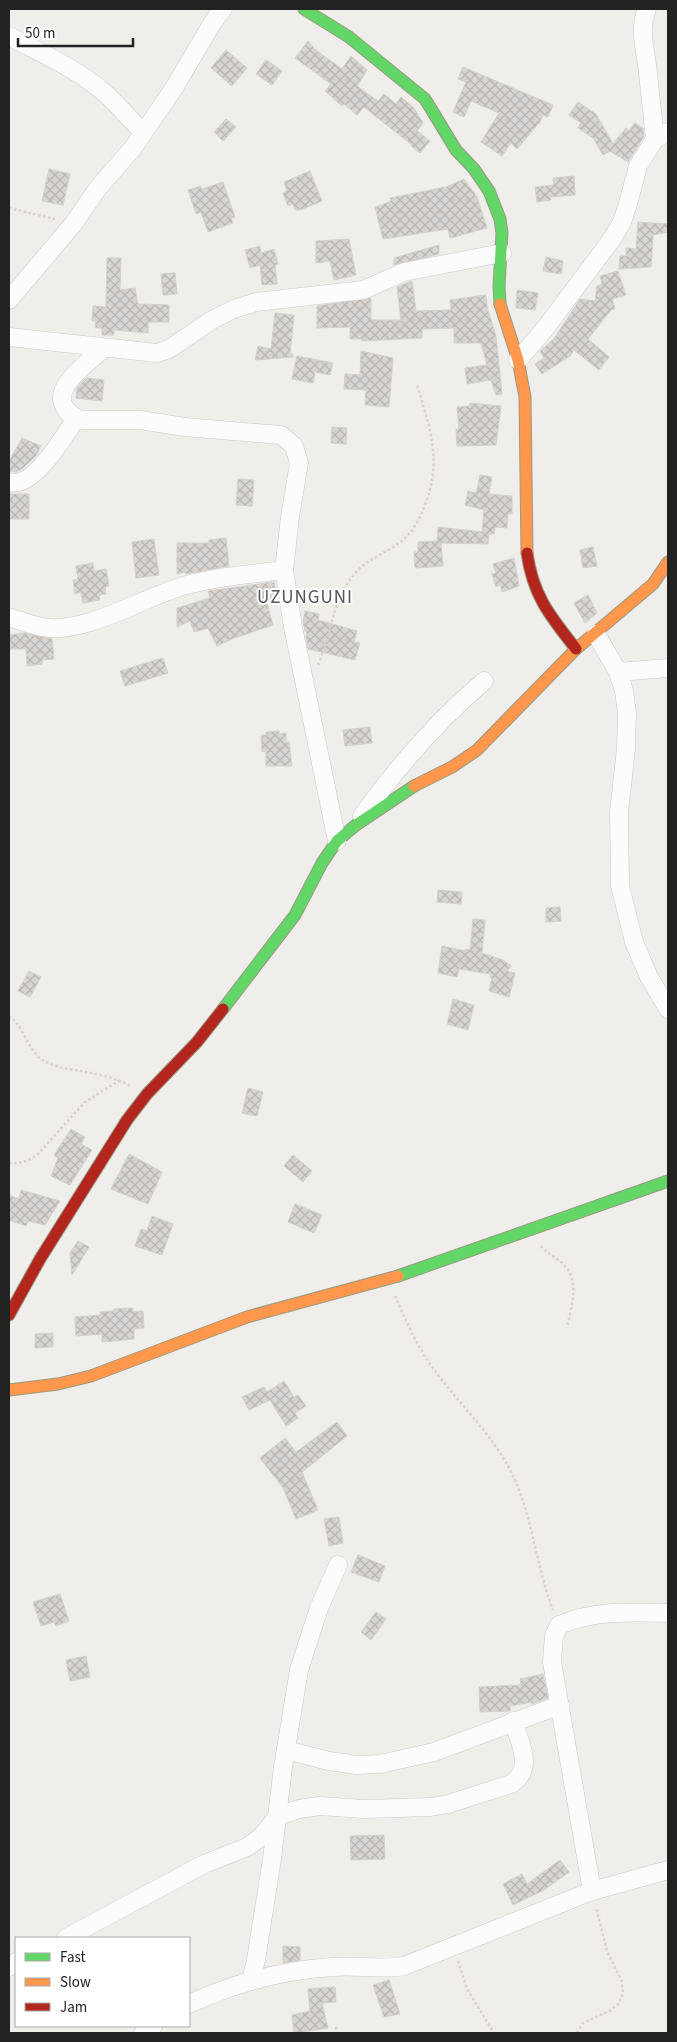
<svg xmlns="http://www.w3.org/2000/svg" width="677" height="2042" font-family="'Source Sans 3',sans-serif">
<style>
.building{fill:url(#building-cross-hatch);stroke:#d3d0cc}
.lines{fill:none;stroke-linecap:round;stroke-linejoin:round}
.street-casing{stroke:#c9c8c7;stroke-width:19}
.fast-casing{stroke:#999a82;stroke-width:13}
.slow-casing{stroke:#999a82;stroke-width:13}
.jam-casing{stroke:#999a82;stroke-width:13}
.path{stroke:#dccecd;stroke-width:2.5;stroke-dasharray:2.5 2.5;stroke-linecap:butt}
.street{stroke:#fdfcfc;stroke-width:18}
.fast{stroke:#63d668;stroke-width:11}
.slow{stroke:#ff974d;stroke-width:11}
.jam{stroke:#b3261e;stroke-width:11}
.labels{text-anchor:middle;stroke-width:4;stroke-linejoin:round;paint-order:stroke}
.quarter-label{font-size:19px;letter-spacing:1px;fill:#555;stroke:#fff}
</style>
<defs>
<pattern id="building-cross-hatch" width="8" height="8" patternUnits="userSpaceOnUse" patternTransform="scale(1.25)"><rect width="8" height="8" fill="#d7d4d2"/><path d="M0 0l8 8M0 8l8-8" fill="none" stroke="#b8b6b4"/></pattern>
</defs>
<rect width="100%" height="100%" fill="#f0eeeb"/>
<!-- building -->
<g class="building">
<path d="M 308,41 L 317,51 L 342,69 L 351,56 L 367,70 L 357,86 L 378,101 L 384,94 L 396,104 L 401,97 L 414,108 L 423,123 L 417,131 L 430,141 L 420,153 L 411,146 L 412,145 L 364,107 L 357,115 L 344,104 L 342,106 L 325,91 L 331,84 L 295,58 Z"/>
<path d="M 226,50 L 247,68 L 232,86 L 211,68 Z"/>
<path d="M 266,60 L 282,71 L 272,85 L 256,74 Z"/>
<path d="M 463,67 L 553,105 L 548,117 L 543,115 L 540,122 L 517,149 L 511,143 L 502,156 L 481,142 L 499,113 L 471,101 L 464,117 L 453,112 L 466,82 L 458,79 Z"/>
<path d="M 578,102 L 596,114 L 613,144 L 626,128 L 629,131 L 635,123 L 643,128 L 644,136 L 628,162 L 610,151 L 603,155 L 593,138 L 578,128 L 581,123 L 569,115 Z"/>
<path d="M 226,119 L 236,127 L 223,141 L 214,132 Z"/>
<path d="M 49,169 L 70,174 L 63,205 L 42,201 Z"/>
<path d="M 310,171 L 322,201 L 300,210 L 295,210 L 293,204 L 288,206 L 283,193 L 287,191 L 284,182 Z"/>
<path d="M 574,176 L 575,195 L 550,197 L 551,200 L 537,202 L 535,187 L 554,185 L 553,178 Z"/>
<path d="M 464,179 L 477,197 L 487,228 L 450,238 L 448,229 L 383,239 L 375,207 L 387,203 L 391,201 L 390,198 L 446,187 Z"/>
<path d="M 223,182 L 235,217 L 231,218 L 233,223 L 208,232 L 201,212 L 196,214 L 188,190 L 201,186 L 202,189 Z"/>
<path d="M 638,222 L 668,224 L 668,232 L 653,235 L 651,267 L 619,269 L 620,256 L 626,256 L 626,248 L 636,249 Z"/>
<path d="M 349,239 L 356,275 L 334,280 L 330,261 L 316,263 L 316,241 Z"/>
<path d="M 439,245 L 439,254 L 394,265 L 394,258 Z"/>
<path d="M 260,246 L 261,253 L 274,249 L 278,264 L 275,265 L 277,284 L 262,285 L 260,265 L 250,268 L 245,250 Z"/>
<path d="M 546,257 L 563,261 L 561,274 L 543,271 Z"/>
<path d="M 107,258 L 121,258 L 120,290 L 135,288 L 138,304 L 169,305 L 169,322 L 148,322 L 148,333 L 114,330 L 114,335 L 102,335 L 102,328 L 95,328 L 96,321 L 92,321 L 93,306 L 106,307 Z"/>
<path d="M 618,271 L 626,295 L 612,299 L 615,309 L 611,310 L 588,339 L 609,357 L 599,370 L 574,350 L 570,356 L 542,374 L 535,364 L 544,358 L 540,351 L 554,339 L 580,299 L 595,301 L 597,286 L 602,284 L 600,276 Z"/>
<path d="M 175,273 L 177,294 L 163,295 L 161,274 Z"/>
<path d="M 412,281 L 416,311 L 451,310 L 450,300 L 486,295 L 487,307 L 496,336 L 502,394 L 496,395 L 491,380 L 467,384 L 465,368 L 487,365 L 481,343 L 454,343 L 454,328 L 422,329 L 422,338 L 362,341 L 362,339 L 350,339 L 350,327 L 317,328 L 317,306 L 371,298 L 371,320 L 401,320 L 397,287 Z"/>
<path d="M 517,290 L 538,293 L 535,310 L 516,308 Z"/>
<path d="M 275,313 L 294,315 L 290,354 L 293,354 L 293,357 L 255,360 L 258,346 L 271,349 Z"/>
<path d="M 361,351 L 393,358 L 389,407 L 365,405 L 366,390 L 344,389 L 345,374 L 360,375 Z"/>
<path d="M 297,356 L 333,363 L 330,375 L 315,372 L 313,383 L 292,379 Z"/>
<path d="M 86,378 L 104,380 L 102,401 L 76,398 L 77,388 Z"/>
<path d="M 470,403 L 501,406 L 496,445 L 457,446 L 456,429 L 459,429 L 457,407 L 470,406 Z"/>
<path d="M 332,427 L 347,428 L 346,444 L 331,443 Z"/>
<path d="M 22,438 L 41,446 L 36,456 L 22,469 L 16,472 L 9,471 L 9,461 Z"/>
<path d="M 480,475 L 492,477 L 489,494 L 512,496 L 512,514 L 508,513 L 507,528 L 495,527 L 494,534 L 489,534 L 488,544 L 441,543 L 443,566 L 415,568 L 414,552 L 418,552 L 418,542 L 437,541 L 438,527 L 482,532 L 484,510 L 465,505 L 468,491 L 476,493 Z"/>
<path d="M 238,479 L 254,480 L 252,506 L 236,505 Z"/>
<rect x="9" y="494" width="20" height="25"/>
<path d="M 226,538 L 229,566 L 186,574 L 185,572 L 177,574 L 177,543 L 209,543 L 209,540 Z"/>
<path d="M 154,539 L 159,575 L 136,578 L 132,542 Z"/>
<path d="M 593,547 L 597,566 L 583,568 L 580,550 Z"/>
<path d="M 514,558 L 519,586 L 502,592 L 500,585 L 496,587 L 492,574 L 496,573 L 493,564 Z"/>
<path d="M 93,563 L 94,571 L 106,569 L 109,586 L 105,587 L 106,594 L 99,595 L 100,600 L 83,603 L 81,592 L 75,594 L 73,580 L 78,580 L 76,566 Z"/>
<path d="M 274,582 L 277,598 L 266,600 L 273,625 L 232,639 L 217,646 L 208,628 L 194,632 L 190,621 L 177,627 L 177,608 L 210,598 L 208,591 Z"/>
<path d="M 588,595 L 597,613 L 585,623 L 574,603 Z"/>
<path d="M 305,611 L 319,614 L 318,620 L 357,631 L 354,642 L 360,643 L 355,660 L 308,649 L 306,637 L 307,632 L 305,631 L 303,621 Z"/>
<path d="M 25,633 L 52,639 L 54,659 L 42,660 L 42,664 L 27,666 L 26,649 L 9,649 L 9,635 Z"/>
<path d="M 163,658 L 168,673 L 125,686 L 120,671 Z"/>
<path d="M 370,727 L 372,743 L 345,746 L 343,730 Z"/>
<path d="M 279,731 L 279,734 L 286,733 L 286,742 L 289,742 L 292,766 L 266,766 L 266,751 L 262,752 L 261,735 L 266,735 L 266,732 Z"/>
<path d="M 438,890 L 462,892 L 461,904 L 437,902 Z"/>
<path d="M 560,907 L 561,921 L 546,922 L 546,908 Z"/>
<path d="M 473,919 L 485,920 L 482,953 L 503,960 L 511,966 L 507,971 L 515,973 L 509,997 L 489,991 L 492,978 L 490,977 L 491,974 L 459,969 L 457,977 L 438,973 L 442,946 L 466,951 L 466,949 L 470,950 Z"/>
<path d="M 29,971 L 41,977 L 30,997 L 18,991 Z"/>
<path d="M 453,999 L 474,1005 L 468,1030 L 447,1024 Z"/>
<path d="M 248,1088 L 263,1092 L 257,1116 L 242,1113 Z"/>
<path d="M 71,1129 L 85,1137 L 81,1144 L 92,1150 L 70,1185 L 51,1176 L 58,1158 L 54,1155 Z"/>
<path d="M 129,1154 L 162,1172 L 148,1204 L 111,1189 Z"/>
<path d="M 293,1155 L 312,1171 L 303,1182 L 284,1166 Z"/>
<path d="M 21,1190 L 60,1201 L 45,1225 L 28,1221 L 26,1226 L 9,1220 L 9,1195 L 19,1199 Z"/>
<path d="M 295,1204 L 322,1215 L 314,1233 L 288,1222 Z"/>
<path d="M 152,1216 L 173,1224 L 162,1255 L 135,1246 L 141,1229 L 147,1231 Z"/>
<path d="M 78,1241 L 89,1247 L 72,1275 L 70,1253 Z"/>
<path d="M 133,1308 L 133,1312 L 143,1311 L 144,1328 L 134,1329 L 134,1339 L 102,1342 L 102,1334 L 76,1336 L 75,1317 L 101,1315 L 100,1312 L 114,1311 L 114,1309 Z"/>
<path d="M 53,1333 L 53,1347 L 35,1348 L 35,1334 Z"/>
<path d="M 284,1381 L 294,1397 L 298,1395 L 306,1406 L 295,1413 L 298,1418 L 286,1426 L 270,1400 L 249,1410 L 242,1397 L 264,1387 L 267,1392 Z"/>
<path d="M 337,1422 L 347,1436 L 302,1472 L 318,1510 L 296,1519 L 283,1488 L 260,1458 L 285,1438 L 296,1452 Z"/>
<path d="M 339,1517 L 343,1543 L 329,1546 L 324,1519 Z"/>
<path d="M 358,1555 L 385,1566 L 379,1582 L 351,1572 Z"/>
<path d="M 60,1594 L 69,1621 L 56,1626 L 54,1622 L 41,1626 L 33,1602 Z"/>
<path d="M 376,1612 L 386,1619 L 371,1640 L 361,1632 Z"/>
<path d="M 86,1656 L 90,1677 L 70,1681 L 66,1660 Z"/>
<path d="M 543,1674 L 548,1698 L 532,1704 L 532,1702 L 510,1706 L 510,1711 L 480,1712 L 479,1687 L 521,1685 L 520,1679 Z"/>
<path d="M 384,1835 L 385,1859 L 351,1860 L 350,1836 Z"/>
<path d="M 560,1860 L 569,1872 L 544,1890 L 513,1905 L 503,1884 L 522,1874 L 527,1884 Z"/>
<path d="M 283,1946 L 300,1947 L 300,1960 L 283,1963 Z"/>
<path d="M 389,1980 L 400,2014 L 384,2017 L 373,1985 Z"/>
<path d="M 335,1987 L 336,2002 L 322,2003 L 328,2028 L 294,2033 L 292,2015 L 310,2011 L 308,1989 Z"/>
</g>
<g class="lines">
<!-- street casing -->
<g class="street-casing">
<g id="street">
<path d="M 647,9 C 638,30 646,51 648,73 C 650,95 653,117 655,139"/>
<path d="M 9,36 C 42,54 80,70 108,96 C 120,107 131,121 143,132"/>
<path d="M 9,300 L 74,223 L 98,188 L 133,148 L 174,88 L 213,22 L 223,9"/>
<path d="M 9,337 L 157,353 L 169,349 L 212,320 L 234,309 L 256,302 L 363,290 L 404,272 L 502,253"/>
<path d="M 104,348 C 90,361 53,386 64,406 C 68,414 74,418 83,420 L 140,420 L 185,427 L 281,435 L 294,446 L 299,463 L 290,517 L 284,570 L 293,627 L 337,841"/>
<path d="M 518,360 L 544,330 L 612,239 L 622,222 L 628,204 L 638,166 L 655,139 L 668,132"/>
<path d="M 9,482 C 33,490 65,435 76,418"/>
<path d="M 9,617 C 22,621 36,627 49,628 C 90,631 143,598 183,586 C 215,577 250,574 284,570"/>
<path d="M 596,634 L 618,672 L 624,691 L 627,713 L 626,749 L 619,812 L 620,886 L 634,942 L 649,977 L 668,1009"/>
<path d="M 618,672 L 668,668"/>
<path d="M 362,816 C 398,766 437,721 484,681"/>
<path d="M 286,1750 L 329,1761 L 357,1765 L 380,1764 L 434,1752 L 560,1705"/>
<path d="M 592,1891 L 552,1662 L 554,1636 L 559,1625 C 596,1610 629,1612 668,1613"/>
<path d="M 66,1938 L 204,1864 L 247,1847 L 261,1837 L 278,1816 L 299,1809 L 319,1806 L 364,1809 L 431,1807 L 448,1804 L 511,1784 C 535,1769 520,1743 513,1721"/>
<path d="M 9,1967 L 16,1962"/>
<path d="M 251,1981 L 256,1960 L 272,1859 L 283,1767 L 299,1670 L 319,1608 L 338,1565"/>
<path d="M 189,2004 C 233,1984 283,1970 332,1967 C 356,1965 380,1970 404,1966 L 592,1891 L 668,1870"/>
<path d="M 143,2033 L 153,2026"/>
</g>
</g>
<!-- fast casing -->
<g class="fast-casing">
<g id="fast">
<path d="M 304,9 L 349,37 L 425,99 L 456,150 L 474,169 L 489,191 L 500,219 L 502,233 L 499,286 L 500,304"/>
<path d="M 223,1009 L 295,915 L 322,863 L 337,841 L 356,825 L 414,786"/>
<path d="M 398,1276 L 668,1181"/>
</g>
</g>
<!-- slow casing -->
<g class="slow-casing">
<g id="slow">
<path d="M 500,304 L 518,360 L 525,397 L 527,553"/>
<path d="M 414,786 L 452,767 L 477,750 L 576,649 L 653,584 L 668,562"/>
<path d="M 9,1390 L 58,1384 L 91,1376 L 247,1317 L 398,1276"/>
</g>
</g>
<!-- jam casing -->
<g class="jam-casing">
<g id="jam">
<path d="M 527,553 C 533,596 550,616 576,649"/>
<path d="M 9,1315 L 40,1259 L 127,1120 L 147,1094 L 197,1042 L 223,1009"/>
</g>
</g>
<!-- path -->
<g class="path">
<path d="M 9,208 L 55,219"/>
<path d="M 318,665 C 332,633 332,598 357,571 C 371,556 393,551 407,536 C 415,528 420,517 424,507 C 443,463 430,428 417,385"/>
<path d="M 9,1016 C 24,1026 26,1047 41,1059 C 54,1068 71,1069 86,1072 C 101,1075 116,1078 130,1086"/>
<path d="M 9,1163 C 21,1164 28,1161 38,1154 L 85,1102 L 120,1080"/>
<path d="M 541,1246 C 547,1254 558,1258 565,1266 C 580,1283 571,1308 567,1327"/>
<path d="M 395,1296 C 406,1320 416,1345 432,1367 C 456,1400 487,1429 508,1466 C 533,1512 534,1561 553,1610"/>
<path d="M 458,1961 L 467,1989 L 494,2033"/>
<path d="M 336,2027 L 337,2033"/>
<path d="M 577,2033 L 583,2023 L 611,2010 L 618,2004 L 623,1994 L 622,1982 L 607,1951 L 596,1907"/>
</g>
<!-- street -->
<use href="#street" class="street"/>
<!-- fast -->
<use href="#fast" class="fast"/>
<!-- slow -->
<use href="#slow" class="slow"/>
<!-- jam -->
<use href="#jam" class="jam"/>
</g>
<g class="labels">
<!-- quarter labels -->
<g class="quarter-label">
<text x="305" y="603">UZUNGUNI</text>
</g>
</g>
<!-- border -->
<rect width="677" height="2042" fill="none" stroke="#222222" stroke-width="20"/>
<!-- legend -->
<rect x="15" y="1937" width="175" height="90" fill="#ffffff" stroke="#a7a7a7"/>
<rect x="25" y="1953" width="25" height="8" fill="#63d668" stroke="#a7a7a7"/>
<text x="60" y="1962" font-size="15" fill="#222222">Fast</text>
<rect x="25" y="1978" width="25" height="8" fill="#ff974d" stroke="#a7a7a7"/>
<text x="60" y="1987" font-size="15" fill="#222222">Slow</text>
<rect x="25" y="2003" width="25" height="8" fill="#b3261e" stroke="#a7a7a7"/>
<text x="60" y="2012" font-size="15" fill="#222222">Jam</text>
<!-- scale -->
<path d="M18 38v8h115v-8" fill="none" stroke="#222222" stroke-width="2.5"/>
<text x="25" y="38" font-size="15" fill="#222222" stroke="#ffffff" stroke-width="4" paint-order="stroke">50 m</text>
</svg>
